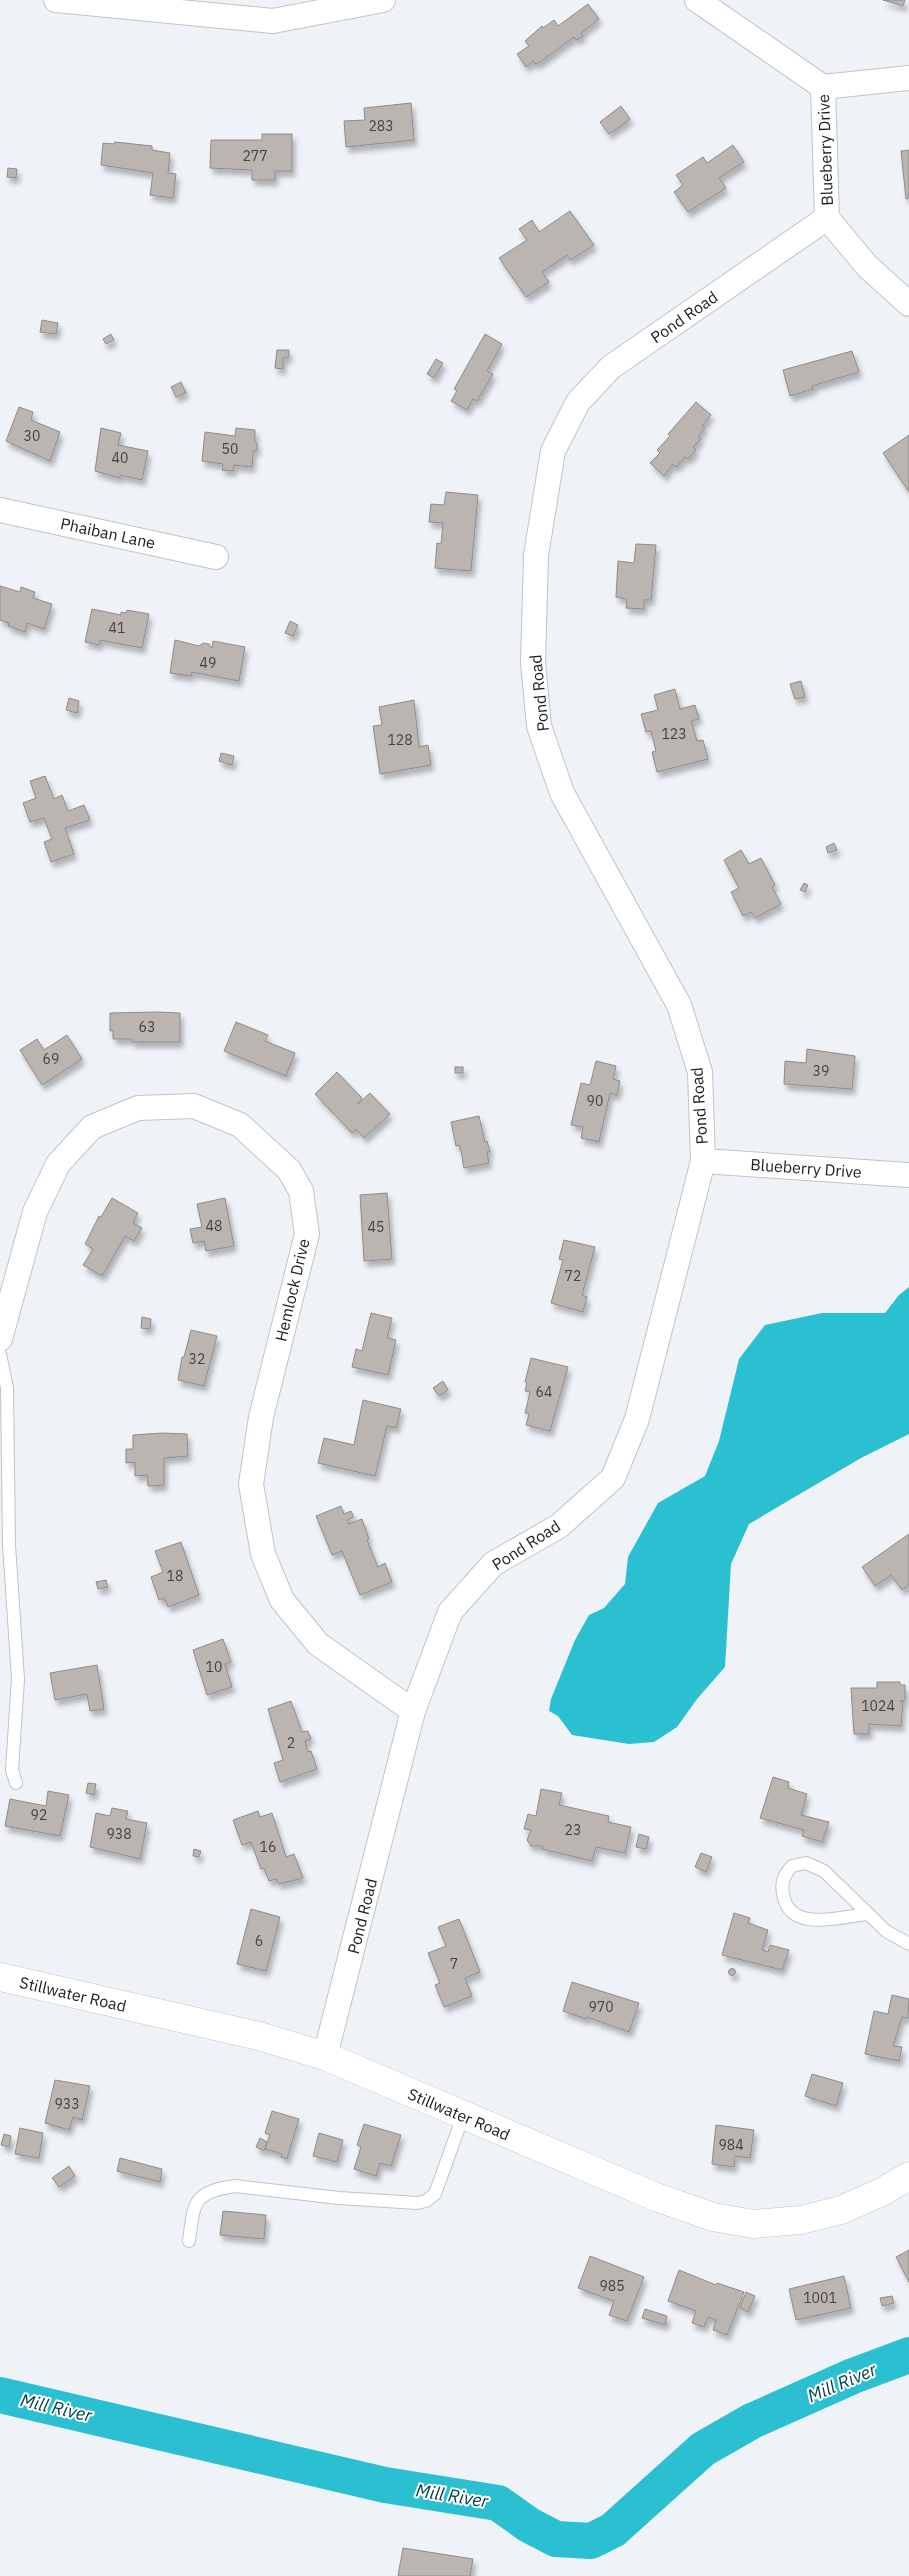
<svg xmlns="http://www.w3.org/2000/svg" width="909" height="2576" font-family="'IBM Plex Sans',sans-serif">
<style>
.water{fill:#2ac0d1}
.lines{fill:none;stroke-linecap:round;stroke-linejoin:round}
.river{stroke:#2ac0d1;stroke-width:36}
.building{fill:#bbb5b2;stroke:#908b88;filter:url(#shadow)}
.service-casing{stroke:#c0c3c8;stroke-width:14}
.minor-casing{stroke:#c0c3c8;stroke-width:26}
.secondary-casing{stroke:#c0c3c8;stroke-width:29}
.service{stroke:#fff;stroke-width:12}
.minor{stroke:#fff;stroke-width:24}
.secondary{stroke:#fff;stroke-width:28}
.labels{text-anchor:middle;stroke-width:4;stroke-linejoin:round;paint-order:stroke}
.number-label{font-size:14px;fill:#434243}
.street-label{font-size:16px;fill:#1b1c1e;stroke:#fff}
.water-label{font-size:18px;font-style:italic;fill:#01434a;stroke:#fff}
</style>
<defs>
<filter id="shadow"><feDropShadow dx="3" dy="5.5" stdDeviation="2.5" flood-color="#0004"/></filter>
</defs>
<rect width="100%" height="100%" fill="#eff2f7"/>
<!-- water -->
<path class="water" d="M 909,1287 L 909,1434 L 861,1458 L 749,1524 L 731,1564 L 725,1667 L 697,1699 L 677,1727 L 654,1742 L 629,1744 L 572,1735 L 558,1716 L 549,1711 L 551,1699 L 575,1640 L 589,1615 L 604,1608 L 625,1584 L 628,1557 L 658,1503 L 705,1476 L 719,1441 L 739,1359 L 765,1325 L 822,1313 L 885,1313 L 899,1295 Z"/>
<g class="lines">
<!-- river -->
<path class="river" d="M 0,2395 L 385,2485 L 498,2503 L 529,2525 L 556,2539 L 591,2541 L 613,2530 L 703,2449 L 752,2421 L 853,2376 L 909,2355"/>
</g>
<!-- building -->
<g class="building">
<path d="M 883,0 L 905,0 L 903,6 Z"/>
<path d="M 588,4 L 599,19 L 581,33 L 583,36 L 577,40 L 574,37 L 540,62 L 535,64 L 533,61 L 526,67 L 517,54 L 529,46 L 525,41 L 542,26 L 543,28 L 554,20 L 558,26 Z"/>
<path d="M 411,103 L 414,140 L 346,147 L 344,121 L 365,120 L 364,108 Z"/>
<path d="M 621,106 L 630,119 L 609,134 L 600,122 Z"/>
<path d="M 262,134 L 292,134 L 292,171 L 275,171 L 275,180 L 252,180 L 252,170 L 210,168 L 211,140 L 262,140 Z"/>
<path d="M 115,142 L 152,146 L 152,150 L 170,153 L 168,173 L 176,174 L 173,198 L 150,195 L 153,173 L 101,165 L 103,143 L 114,144 Z"/>
<path d="M 733,145 L 744,162 L 719,178 L 726,188 L 688,212 L 674,192 L 683,185 L 676,175 L 703,157 L 707,163 Z"/>
<path d="M 909,150 L 909,198 L 906,199 L 901,151 Z"/>
<path d="M 8,168 L 17,169 L 16,178 L 7,177 Z"/>
<path d="M 570,211 L 594,245 L 570,260 L 567,255 L 542,272 L 549,282 L 526,297 L 499,258 L 527,240 L 519,229 L 532,220 L 539,232 Z"/>
<path d="M 42,320 L 58,323 L 56,334 L 40,332 Z"/>
<path d="M 111,334 L 114,340 L 106,344 L 103,339 Z"/>
<path d="M 485,334 L 502,344 L 487,371 L 493,374 L 477,401 L 473,399 L 467,410 L 451,401 L 457,391 L 454,389 Z"/>
<path d="M 277,350 L 289,350 L 289,357 L 283,358 L 283,369 L 275,368 Z"/>
<path d="M 852,351 L 859,372 L 812,386 L 813,389 L 790,396 L 783,370 Z"/>
<path d="M 436,359 L 443,363 L 434,378 L 427,374 Z"/>
<path d="M 181,382 L 186,393 L 176,397 L 171,387 Z"/>
<path d="M 696,402 L 711,415 L 702,426 L 705,428 L 698,436 L 701,439 L 693,447 L 696,450 L 688,459 L 685,457 L 676,467 L 673,464 L 664,476 L 650,463 L 660,453 L 657,450 L 670,436 L 668,434 Z"/>
<path d="M 19,407 L 33,412 L 31,420 L 60,432 L 50,461 L 6,441 Z"/>
<path d="M 101,428 L 121,433 L 118,445 L 148,451 L 142,480 L 120,475 L 120,478 L 95,471 Z"/>
<path d="M 236,428 L 255,430 L 255,441 L 257,444 L 257,450 L 253,451 L 252,467 L 234,465 L 233,471 L 222,470 L 223,464 L 202,461 L 205,432 L 235,436 Z"/>
<path d="M 909,435 L 909,492 L 883,453 Z"/>
<path d="M 446,492 L 478,495 L 471,571 L 435,568 L 437,543 L 441,544 L 443,523 L 429,522 L 431,504 L 444,505 Z"/>
<path d="M 636,544 L 656,545 L 651,600 L 644,600 L 644,609 L 626,608 L 627,599 L 616,597 L 618,561 L 634,563 Z"/>
<path d="M 0,586 L 20,592 L 21,587 L 35,592 L 33,598 L 52,604 L 44,629 L 27,623 L 25,632 L 8,626 L 9,623 L 0,620 Z"/>
<path d="M 92,609 L 121,615 L 121,612 L 126,613 L 127,610 L 149,614 L 142,648 L 100,640 L 99,645 L 85,642 Z"/>
<path d="M 290,621 L 298,625 L 293,636 L 285,633 Z"/>
<path d="M 175,640 L 199,646 L 203,643 L 209,644 L 212,648 L 213,641 L 245,647 L 239,681 L 192,672 L 191,676 L 170,673 Z"/>
<path d="M 801,681 L 805,697 L 795,699 L 790,684 Z"/>
<path d="M 675,689 L 680,709 L 695,705 L 699,719 L 691,721 L 697,741 L 703,740 L 708,759 L 657,772 L 652,752 L 656,751 L 651,731 L 646,732 L 641,714 L 658,710 L 654,695 Z"/>
<path d="M 69,698 L 79,701 L 77,713 L 66,710 Z"/>
<path d="M 414,700 L 419,747 L 428,745 L 431,765 L 380,774 L 373,726 L 382,725 L 379,707 Z"/>
<path d="M 221,753 L 234,756 L 232,765 L 219,761 Z"/>
<path d="M 45,776 L 54,799 L 62,795 L 68,811 L 84,805 L 90,820 L 65,828 L 74,854 L 51,862 L 44,842 L 52,839 L 44,818 L 30,822 L 23,803 L 36,798 L 30,781 Z"/>
<path d="M 834,843 L 837,850 L 828,853 L 826,847 Z"/>
<path d="M 741,850 L 749,864 L 761,858 L 775,885 L 772,887 L 781,904 L 755,918 L 751,912 L 743,916 L 731,892 L 739,888 L 724,860 Z"/>
<path d="M 804,883 L 808,885 L 805,892 L 800,890 Z"/>
<path d="M 158,1012 L 180,1013 L 180,1042 L 132,1042 L 132,1039 L 113,1039 L 113,1031 L 110,1031 L 110,1013 Z"/>
<path d="M 236,1022 L 268,1035 L 265,1041 L 295,1053 L 286,1076 L 224,1051 Z"/>
<path d="M 67,1035 L 82,1059 L 42,1085 L 20,1050 L 37,1039 L 44,1050 Z"/>
<path d="M 807,1049 L 855,1056 L 852,1089 L 784,1084 L 785,1061 L 806,1063 Z"/>
<path d="M 596,1061 L 616,1066 L 613,1079 L 620,1081 L 617,1095 L 610,1093 L 599,1142 L 581,1138 L 583,1127 L 571,1125 L 581,1083 L 590,1085 Z"/>
<rect x="455" y="1067" width="8" height="6"/>
<path d="M 337,1072 L 362,1098 L 358,1104 L 370,1093 L 390,1114 L 364,1138 L 356,1129 L 352,1133 L 315,1094 Z"/>
<path d="M 479,1116 L 485,1142 L 487,1141 L 490,1152 L 487,1152 L 489,1163 L 464,1168 L 461,1151 L 459,1145 L 456,1146 L 451,1122 Z"/>
<path d="M 387,1193 L 392,1259 L 364,1261 L 360,1195 Z"/>
<path d="M 112,1198 L 138,1213 L 133,1223 L 142,1228 L 134,1241 L 125,1236 L 102,1276 L 83,1265 L 93,1249 L 85,1244 L 99,1216 L 101,1217 Z"/>
<path d="M 225,1198 L 234,1246 L 206,1251 L 204,1241 L 193,1243 L 190,1229 L 202,1227 L 197,1204 Z"/>
<path d="M 564,1240 L 595,1247 L 582,1295 L 587,1297 L 583,1312 L 551,1303 L 563,1260 L 559,1259 Z"/>
<path d="M 371,1313 L 392,1318 L 387,1338 L 396,1340 L 388,1375 L 352,1367 L 356,1349 L 362,1351 Z"/>
<path d="M 142,1317 L 151,1319 L 150,1329 L 141,1328 Z"/>
<path d="M 191,1330 L 217,1336 L 204,1386 L 178,1380 L 182,1357 L 184,1357 Z"/>
<path d="M 531,1358 L 568,1367 L 550,1431 L 526,1425 L 529,1414 L 525,1413 L 530,1392 L 525,1391 L 527,1383 L 525,1382 Z"/>
<path d="M 443,1381 L 448,1390 L 439,1396 L 433,1388 Z"/>
<path d="M 363,1400 L 401,1409 L 396,1428 L 387,1426 L 375,1476 L 318,1463 L 324,1438 L 354,1445 Z"/>
<path d="M 162,1433 L 187,1434 L 188,1456 L 164,1458 L 164,1485 L 148,1486 L 147,1475 L 135,1476 L 135,1462 L 126,1463 L 126,1449 L 133,1449 L 133,1435 Z"/>
<path d="M 341,1506 L 344,1514 L 351,1511 L 354,1517 L 347,1520 L 349,1524 L 362,1519 L 369,1539 L 367,1540 L 378,1567 L 385,1563 L 392,1582 L 360,1595 L 342,1551 L 332,1555 L 316,1516 Z"/>
<path d="M 909,1534 L 909,1585 L 902,1590 L 891,1575 L 875,1586 L 862,1567 Z"/>
<path d="M 181,1542 L 199,1595 L 168,1607 L 164,1598 L 159,1600 L 151,1577 L 163,1572 L 155,1551 Z"/>
<path d="M 106,1580 L 108,1587 L 98,1589 L 96,1582 Z"/>
<path d="M 223,1639 L 231,1662 L 225,1664 L 232,1687 L 207,1695 L 193,1650 Z"/>
<path d="M 97,1665 L 104,1709 L 90,1711 L 87,1694 L 55,1700 L 50,1673 Z"/>
<path d="M 877,1682 L 900,1682 L 900,1685 L 905,1685 L 905,1700 L 900,1701 L 903,1701 L 901,1726 L 869,1724 L 869,1734 L 854,1734 L 851,1688 L 877,1688 Z"/>
<path d="M 291,1701 L 302,1732 L 308,1731 L 311,1739 L 305,1741 L 308,1752 L 311,1751 L 317,1769 L 280,1782 L 274,1763 L 283,1760 L 268,1709 Z"/>
<path d="M 773,1777 L 789,1782 L 788,1788 L 807,1794 L 801,1815 L 829,1822 L 822,1842 L 802,1836 L 804,1830 L 760,1818 Z"/>
<path d="M 88,1783 L 96,1784 L 94,1795 L 86,1793 Z"/>
<path d="M 541,1789 L 562,1793 L 559,1805 L 609,1816 L 608,1822 L 631,1827 L 625,1853 L 596,1847 L 592,1861 L 542,1849 L 543,1846 L 531,1846 L 527,1840 L 531,1830 L 524,1829 L 525,1825 L 528,1814 L 536,1816 Z"/>
<path d="M 48,1791 L 69,1795 L 60,1836 L 5,1826 L 10,1799 L 46,1806 Z"/>
<path d="M 112,1808 L 128,1811 L 126,1819 L 147,1823 L 140,1859 L 90,1847 L 96,1813 L 110,1816 Z"/>
<path d="M 258,1811 L 260,1817 L 272,1813 L 286,1857 L 294,1854 L 303,1878 L 279,1884 L 276,1879 L 269,1881 L 264,1868 L 261,1869 L 251,1842 L 242,1845 L 233,1820 Z"/>
<path d="M 639,1834 L 649,1837 L 646,1849 L 636,1847 Z"/>
<path d="M 194,1849 L 201,1851 L 199,1857 L 193,1856 Z"/>
<path d="M 701,1853 L 712,1857 L 706,1872 L 695,1867 Z"/>
<path d="M 251,1909 L 280,1917 L 266,1971 L 237,1964 Z"/>
<path d="M 734,1913 L 750,1918 L 748,1923 L 768,1930 L 762,1950 L 768,1952 L 770,1945 L 789,1950 L 782,1970 L 722,1955 Z"/>
<path d="M 459,1919 L 480,1972 L 465,1978 L 472,1996 L 444,2007 L 435,1985 L 440,1983 L 428,1953 L 446,1946 L 438,1927 Z"/>
<circle cx="732" cy="1972" r="3.5"/>
<path d="M 572,1982 L 639,2003 L 629,2032 L 587,2017 L 586,2019 L 563,2011 Z"/>
<path d="M 892,1995 L 909,1999 L 908,2018 L 902,2017 L 893,2046 L 902,2047 L 899,2061 L 865,2054 L 874,2011 L 888,2014 Z"/>
<path d="M 812,2074 L 843,2083 L 836,2106 L 805,2096 Z"/>
<path d="M 55,2080 L 90,2086 L 82,2120 L 73,2117 L 69,2130 L 45,2123 Z"/>
<path d="M 272,2111 L 299,2119 L 287,2159 L 281,2157 L 282,2154 L 265,2149 L 270,2135 L 265,2133 Z"/>
<path d="M 364,2124 L 401,2135 L 391,2166 L 380,2163 L 376,2176 L 354,2169 L 361,2147 L 357,2145 Z"/>
<path d="M 716,2125 L 754,2130 L 750,2158 L 735,2156 L 734,2167 L 712,2164 Z"/>
<path d="M 20,2128 L 43,2133 L 39,2158 L 15,2154 Z"/>
<path d="M 319,2133 L 343,2140 L 337,2162 L 313,2156 Z"/>
<path d="M 4,2134 L 11,2136 L 9,2147 L 1,2145 Z"/>
<path d="M 260,2138 L 267,2142 L 264,2151 L 256,2147 Z"/>
<path d="M 120,2158 L 162,2169 L 160,2182 L 117,2171 Z"/>
<path d="M 69,2166 L 75,2176 L 59,2187 L 52,2178 Z"/>
<path d="M 223,2211 L 266,2215 L 264,2239 L 220,2235 Z"/>
<path d="M 909,2250 L 909,2282 L 896,2257 Z"/>
<path d="M 590,2256 L 644,2277 L 627,2321 L 609,2315 L 614,2301 L 578,2288 Z"/>
<path d="M 679,2270 L 716,2285 L 717,2283 L 744,2292 L 727,2335 L 713,2330 L 716,2320 L 708,2317 L 704,2327 L 692,2323 L 696,2311 L 668,2301 Z"/>
<path d="M 844,2276 L 851,2308 L 796,2320 L 789,2289 Z"/>
<path d="M 746,2292 L 755,2296 L 748,2312 L 740,2308 Z"/>
<path d="M 892,2296 L 894,2303 L 882,2306 L 880,2298 Z"/>
<path d="M 645,2309 L 667,2316 L 665,2325 L 642,2318 Z"/>
<path d="M 403,2548 L 473,2559 L 470,2576 L 398,2576 Z"/>
</g>
<g class="lines">
<!-- service casing -->
<g class="service-casing">
<g id="service">
<path d="M 0,1354 L 7,1388 L 9,1545 L 18,1679 L 12,1770 L 16,1783"/>
<path d="M 867,1914 C 841,1917 792,1932 784,1898 C 780,1884 783,1876 792,1866 L 806,1863 L 824,1871 L 886,1931 L 909,1944"/>
<path d="M 189,2241 C 194,2202 193,2192 235,2186 L 339,2198 L 417,2203 L 426,2201 L 435,2194 L 463,2116"/>
</g>
</g>
<!-- minor casing -->
<g class="minor-casing">
<g id="minor">
<path d="M 56,0 L 273,21 L 383,0"/>
<path d="M 697,0 L 823,87 L 827,218 L 867,266 L 909,304"/>
<path d="M 823,87 L 909,78"/>
<path d="M 0,510 L 216,557"/>
<path d="M 703,1161 L 909,1175"/>
<path d="M 0,1339 L 35,1212 L 58,1164 L 92,1127 L 138,1108 L 194,1106 L 240,1125 L 289,1170 L 301,1191 L 307,1234 L 261,1417 L 251,1484 L 263,1554 L 282,1600 L 318,1644 L 413,1711"/>
<path d="M 325,2056 L 413,1711 L 450,1612 L 493,1564 L 559,1526 L 613,1478 L 637,1419 L 703,1161 L 700,1072 L 679,1005 L 562,793 L 539,726 L 533,662 L 536,555 L 553,451 L 578,402 L 611,367 L 827,218"/>
</g>
</g>
<!-- secondary casing -->
<g class="secondary-casing">
<path id="secondary" d="M 0,1977 L 259,2036 L 325,2056 L 656,2197 L 713,2217 L 753,2224 L 801,2220 L 841,2210 L 882,2192 L 909,2176"/>
</g>
<!-- service -->
<use href="#service" class="service"/>
<!-- minor -->
<use href="#minor" class="minor"/>
<!-- secondary -->
<use href="#secondary" class="secondary"/>
</g>
<g class="labels">
<!-- number labels -->
<g class="number-label">
<text x="381" y="131">283</text>
<text x="255" y="161">277</text>
<text x="32" y="441">30</text>
<text x="230" y="454">50</text>
<text x="120" y="463">40</text>
<text x="117" y="633">41</text>
<text x="208" y="668">49</text>
<text x="674" y="739">123</text>
<text x="400" y="745">128</text>
<text x="147" y="1032">63</text>
<text x="51" y="1064">69</text>
<text x="821" y="1076">39</text>
<text x="595" y="1106">90</text>
<text x="214" y="1231">48</text>
<text x="376" y="1232">45</text>
<text x="573" y="1281">72</text>
<text x="197" y="1364">32</text>
<text x="544" y="1397">64</text>
<text x="175" y="1581">18</text>
<text x="214" y="1672">10</text>
<text x="878" y="1711">1024</text>
<text x="291" y="1748">2</text>
<text x="39" y="1820">92</text>
<text x="573" y="1835">23</text>
<text x="119" y="1839">938</text>
<text x="268" y="1852">16</text>
<text x="259" y="1946">6</text>
<text x="454" y="1969">7</text>
<text x="601" y="2012">970</text>
<text x="67" y="2109">933</text>
<text x="731" y="2150">984</text>
<text x="612" y="2291">985</text>
<text x="820" y="2303">1001</text>
</g>
<!-- street labels -->
<g class="street-label">
<text transform="translate(825 150) rotate(-92)" y="6">Blueberry Drive</text>
<text transform="translate(684 317) rotate(-35)" y="6">Pond Road</text>
<text transform="translate(108 533) rotate(12)" y="6">Phaiban Lane</text>
<text transform="translate(539 693) rotate(-96)" y="6">Pond Road</text>
<text transform="translate(699 1106) rotate(-94)" y="6">Pond Road</text>
<text transform="translate(806 1168) rotate(4)" y="6">Blueberry Drive</text>
<text transform="translate(292 1290) rotate(-77)" y="6">Hemlock Drive</text>
<text transform="translate(526 1545) rotate(-33)" y="6">Pond Road</text>
<text transform="translate(362 1916) rotate(-76)" y="6">Pond Road</text>
<text transform="translate(73 1994) rotate(13)" y="6">Stillwater Road</text>
<text transform="translate(459 2114) rotate(23)" y="6">Stillwater Road</text>
</g>
<!-- water labels -->
<g class="water-label">
<text transform="translate(842 2383) rotate(-23)" y="6">Mill River</text>
<text transform="translate(56 2408) rotate(13)" y="6">Mill River</text>
<text transform="translate(452 2496) rotate(9)" y="6">Mill River</text>
</g>
</g>
</svg>
